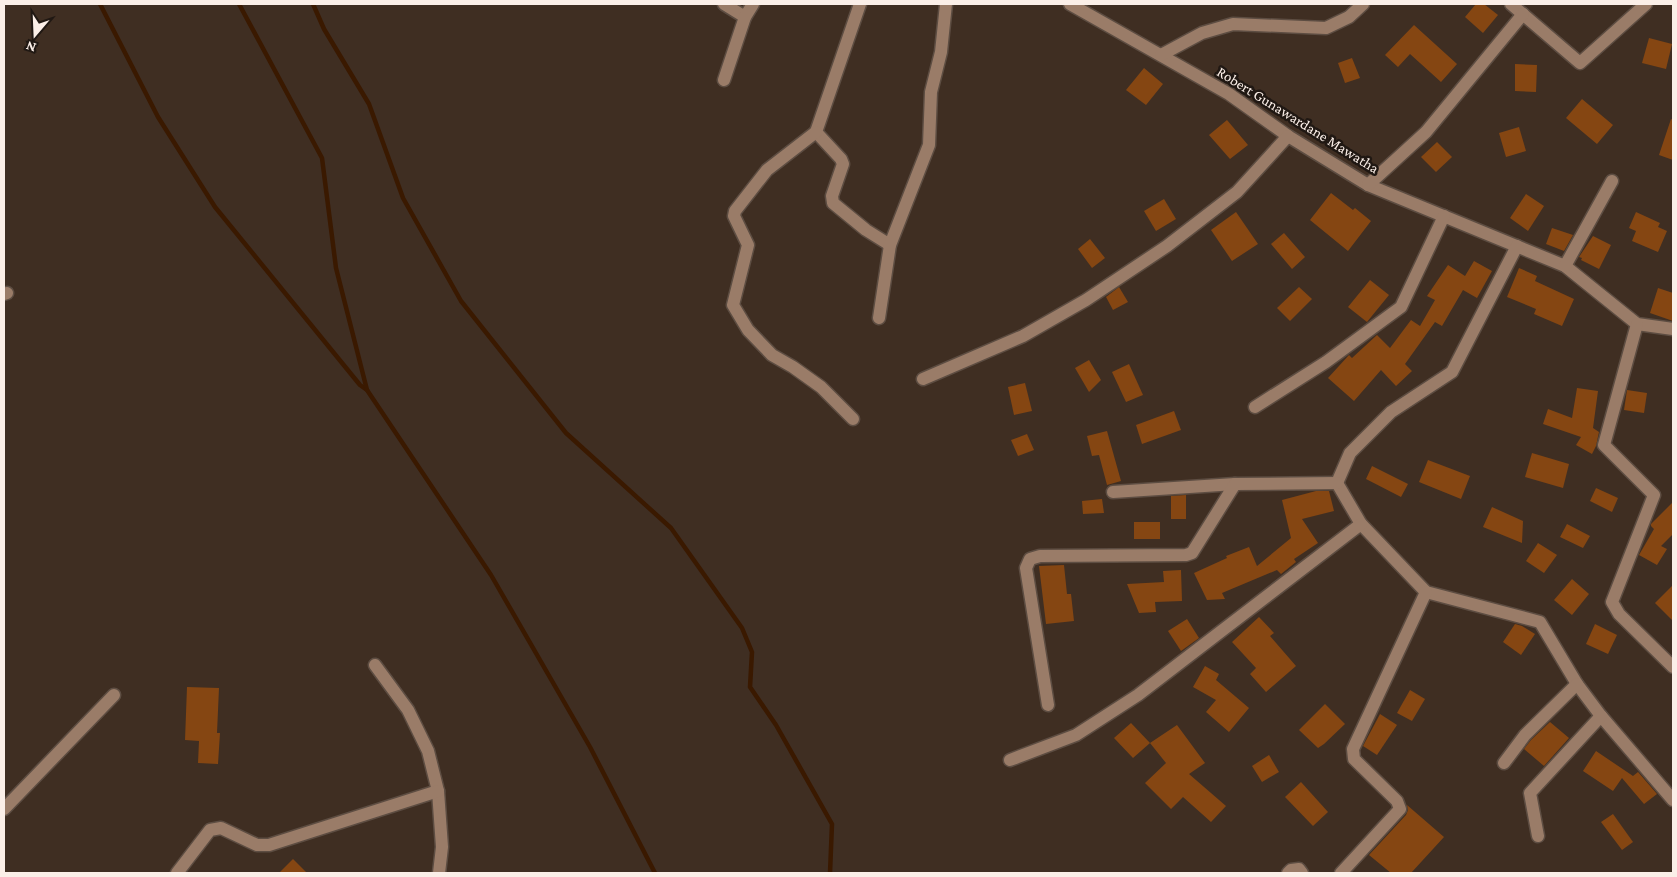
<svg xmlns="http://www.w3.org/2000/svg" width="1677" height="877" font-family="'Crimson Pro',serif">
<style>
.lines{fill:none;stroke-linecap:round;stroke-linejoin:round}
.stream{stroke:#3a1900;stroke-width:4.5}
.building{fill:#854612}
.minor-casing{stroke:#5d4d42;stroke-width:15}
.minor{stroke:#9a7c68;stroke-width:12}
.labels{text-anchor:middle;stroke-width:5;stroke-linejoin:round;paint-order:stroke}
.street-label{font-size:15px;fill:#fbefe8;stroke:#201813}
</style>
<rect width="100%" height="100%" fill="#3f2e22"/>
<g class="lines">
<!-- stream -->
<g class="stream">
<path d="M 100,4 L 158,117 L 215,207 L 360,385 L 367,390"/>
<path d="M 239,4 L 322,158 L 336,268 L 367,390 L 491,575 L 590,747 L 655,873"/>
<path d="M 313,4 L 324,29 L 369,104 L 403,198 L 461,301 L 566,433 L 671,528 L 742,628 L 752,652 L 750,687 L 776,725 L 832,824 L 830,873"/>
</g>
</g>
<!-- building -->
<g class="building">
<path d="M 1476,4 L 1484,4 L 1498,15 L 1483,33 L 1465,17 Z"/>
<path d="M 1414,25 L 1457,64 L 1441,82 L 1410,54 L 1398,67 L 1385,55 Z"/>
<path d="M 1649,38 L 1672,44 L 1666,69 L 1642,63 Z"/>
<path d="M 1352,58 L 1360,78 L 1345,83 L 1338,63 Z"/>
<path d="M 1515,64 L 1537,65 L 1536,92 L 1515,91 Z"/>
<path d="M 1144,68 L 1163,84 L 1146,105 L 1126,90 Z"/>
<path d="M 1582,99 L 1613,125 L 1597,144 L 1566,118 Z"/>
<path d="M 1671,119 L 1673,120 L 1673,160 L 1659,155 Z"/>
<path d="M 1227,120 L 1248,145 L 1230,159 L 1209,135 Z"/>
<path d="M 1519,127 L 1526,151 L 1506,157 L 1499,133 Z"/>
<path d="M 1437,142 L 1452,157 L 1436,172 L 1421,157 Z"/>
<path d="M 1331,193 L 1353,210 L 1355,208 L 1371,221 L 1348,251 L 1310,220 Z"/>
<path d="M 1526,194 L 1544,206 L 1528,231 L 1510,218 Z"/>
<path d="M 1164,199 L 1176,219 L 1156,231 L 1144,211 Z"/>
<path d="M 1236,212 L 1258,244 L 1232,261 L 1211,230 Z"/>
<path d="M 1636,212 L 1660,223 L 1658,227 L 1667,231 L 1658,252 L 1632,241 L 1636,231 L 1629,228 Z"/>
<path d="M 1552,228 L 1573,235 L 1564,251 L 1546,244 Z"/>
<path d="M 1284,233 L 1305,257 L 1292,269 L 1271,244 Z"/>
<path d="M 1593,236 L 1611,245 L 1599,269 L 1581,260 L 1582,258 L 1579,257 Z"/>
<path d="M 1090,239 L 1105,258 L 1092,268 L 1078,249 Z"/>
<path d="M 1474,261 L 1492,271 L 1477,298 L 1463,290 L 1442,326 L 1435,322 L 1405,364 L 1412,371 L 1396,386 L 1381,370 L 1354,401 L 1328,378 L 1349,355 L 1352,358 L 1377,335 L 1390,348 L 1411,320 L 1420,326 L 1435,300 L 1427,296 L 1448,265 L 1465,276 Z"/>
<path d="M 1519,268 L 1537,276 L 1535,281 L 1574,299 L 1562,326 L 1534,314 L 1536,309 L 1507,297 Z"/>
<path d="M 1370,280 L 1389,295 L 1367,322 L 1348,307 Z"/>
<path d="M 1119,287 L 1128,302 L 1113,310 L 1106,297 Z"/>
<path d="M 1299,287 L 1312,299 L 1290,321 L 1277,308 Z"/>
<path d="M 1658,288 L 1673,293 L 1673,321 L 1650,313 Z"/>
<path d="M 1089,360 L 1101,380 L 1089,392 L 1075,368 Z"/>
<path d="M 1129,364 L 1143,395 L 1126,402 L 1112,372 Z"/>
<path d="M 1025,383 L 1032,411 L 1014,415 L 1008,387 Z"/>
<path d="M 1577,388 L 1598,391 L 1593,428 L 1599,432 L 1596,446 L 1592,454 L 1576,445 L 1581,437 L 1543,424 L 1548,409 L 1572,418 Z"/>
<path d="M 1627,390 L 1647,393 L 1644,413 L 1624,410 Z"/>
<path d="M 1174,411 L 1181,430 L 1142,444 L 1136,425 Z"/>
<path d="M 1107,431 L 1121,481 L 1107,485 L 1099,455 L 1092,456 L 1087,436 Z"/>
<path d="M 1027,434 L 1034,450 L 1018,456 L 1011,440 Z"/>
<path d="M 1532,453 L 1569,464 L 1563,488 L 1525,477 Z"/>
<path d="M 1428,460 L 1470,476 L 1461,499 L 1419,482 Z"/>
<path d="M 1372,466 L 1408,484 L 1401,497 L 1366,479 Z"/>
<path d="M 1596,488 L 1618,498 L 1612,512 L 1590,501 Z"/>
<path d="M 1316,491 L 1329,491 L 1334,511 L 1302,519 L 1318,543 L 1294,559 L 1296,562 L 1281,574 L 1277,570 L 1222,593 L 1225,599 L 1207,600 L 1194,573 L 1227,558 L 1226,556 L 1249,547 L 1257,566 L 1291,538 L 1282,500 Z"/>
<path d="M 1186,495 L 1186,519 L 1171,519 L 1171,496 Z"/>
<path d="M 1102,499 L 1104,513 L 1083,514 L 1082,501 Z"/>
<path d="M 1673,502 L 1673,534 L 1661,546 L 1667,549 L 1657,565 L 1639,555 L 1654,529 L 1651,526 L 1651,524 Z"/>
<path d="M 1492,507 L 1523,521 L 1522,543 L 1483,527 Z"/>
<rect x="1134" y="522" width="26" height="17"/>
<path d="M 1567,524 L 1590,536 L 1583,548 L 1560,537 Z"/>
<path d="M 1538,543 L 1557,555 L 1544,573 L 1526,561 Z"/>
<path d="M 1064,565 L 1067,594 L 1071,594 L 1074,621 L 1046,624 L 1039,566 Z"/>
<path d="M 1181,570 L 1182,601 L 1155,602 L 1156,612 L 1139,613 L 1127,584 L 1164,582 L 1163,571 Z"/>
<path d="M 1572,579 L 1589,594 L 1572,615 L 1554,600 Z"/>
<path d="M 1673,585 L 1673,621 L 1655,603 Z"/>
<path d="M 1259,617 L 1274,633 L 1270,636 L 1296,666 L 1266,692 L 1250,674 L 1256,668 L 1232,642 Z"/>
<path d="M 1187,619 L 1199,638 L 1181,651 L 1168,631 Z"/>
<path d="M 1515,624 L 1522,626 L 1535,634 L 1521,655 L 1503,642 Z"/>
<path d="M 1595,624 L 1617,635 L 1608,654 L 1586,644 Z"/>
<path d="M 1205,666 L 1219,674 L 1216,680 L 1249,708 L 1229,732 L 1206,712 L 1216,700 L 1193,687 Z"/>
<path d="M 187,687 L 219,688 L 217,733 L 220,733 L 218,764 L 198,763 L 199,741 L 185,740 Z"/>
<path d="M 1410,690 L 1425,699 L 1412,721 L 1397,713 Z"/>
<path d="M 1325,704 L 1345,724 L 1324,744 L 1318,748 L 1299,730 Z"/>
<path d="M 1380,714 L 1397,725 L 1377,755 L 1363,746 Z"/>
<path d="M 1550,722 L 1569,738 L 1544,766 L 1524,749 L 1531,740 Z"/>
<path d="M 1131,723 L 1150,743 L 1133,758 L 1114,738 Z"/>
<path d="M 1177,725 L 1205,763 L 1189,774 L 1226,806 L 1211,822 L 1183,797 L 1171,809 L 1145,783 L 1166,763 L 1150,743 Z"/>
<path d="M 1596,751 L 1633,776 L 1638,772 L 1657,794 L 1644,804 L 1622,778 L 1613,791 L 1583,771 Z"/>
<path d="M 1269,755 L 1279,772 L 1262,782 L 1252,766 Z"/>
<path d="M 1301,782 L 1328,812 L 1313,826 L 1285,797 Z"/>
<path d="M 1407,805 L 1444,837 L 1411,873 L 1391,873 L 1369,855 L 1406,815 L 1408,810 Z"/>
<path d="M 1613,814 L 1633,842 L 1622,850 L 1601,822 Z"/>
<path d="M 293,859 L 307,873 L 279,873 Z"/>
</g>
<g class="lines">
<!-- minor casing -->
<g class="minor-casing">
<g id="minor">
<path d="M 724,4 L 745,17"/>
<path d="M 860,4 L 816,132 L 841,159 L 843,164 L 832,196 L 833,203 L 866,230 L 890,245"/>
<path d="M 1070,4 L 1229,94 L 1288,136 L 1368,185 L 1565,266 L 1637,324 L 1673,329"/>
<path d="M 1511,4 L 1580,63 L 1646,4"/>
<path d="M 1161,55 L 1202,33 L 1233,24 L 1326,28 L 1349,17 L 1363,4"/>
<path d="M 724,80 L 745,17 L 753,4"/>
<path d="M 816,132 L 767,170 L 735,211 L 734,216 L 748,245 L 733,305 L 748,330 L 772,355 L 793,367 L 821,387 L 853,419"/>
<path d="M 1368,185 L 1426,132 L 1523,14"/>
<path d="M 1565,266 L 1612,181"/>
<path d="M 4,294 L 7,293"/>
<path d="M 879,318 L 890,245 L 929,145 L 931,92 L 941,52 L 946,4"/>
<path d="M 1637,324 L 1604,445 L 1654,495 L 1612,602 L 1619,614 L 1673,667"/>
<path d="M 923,379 L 1023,336 L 1086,300 L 1167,246 L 1237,192 L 1288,136"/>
<path d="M 1255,407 L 1326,362 L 1401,307 L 1444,216"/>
<path d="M 1337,483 L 1361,524 L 1426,592 L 1540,622 L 1577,684 L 1601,716 L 1673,800"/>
<path d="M 1337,483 L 1350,453 L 1391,412 L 1452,372 L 1517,246"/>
<path d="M 1113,492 L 1235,484"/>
<path d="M 375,665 L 408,710 L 428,751 L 438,791 L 442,847 L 439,873"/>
<path d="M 1048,705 L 1026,568 L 1030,559 L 1040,556 L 1186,555 L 1192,553 L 1235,484 L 1337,483"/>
<path d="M 1010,760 L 1076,735 L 1138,695 L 1361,524"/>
<path d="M 1504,763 L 1525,735 L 1577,684"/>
<path d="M 4,809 L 114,695"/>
<path d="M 1538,836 L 1530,793 L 1601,716"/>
<path d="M 177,873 L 210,830 L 221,828 L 257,845 L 269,845 L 438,791"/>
<path d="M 1288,873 L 1291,870 L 1299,869 L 1302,873"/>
<path d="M 1341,873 L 1400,809 L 1397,801 L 1354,759 L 1353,749 L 1426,592"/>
</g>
</g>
<!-- minor -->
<use href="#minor" class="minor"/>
</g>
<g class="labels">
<!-- street labels -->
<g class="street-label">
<text transform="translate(1298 120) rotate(32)" y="5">Robert Gunawardane Mawatha</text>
</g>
</g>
<!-- border -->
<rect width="1677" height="877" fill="none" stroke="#fbefe8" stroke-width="10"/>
<!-- north arrow -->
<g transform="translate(35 35) rotate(199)" stroke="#201813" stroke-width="4" paint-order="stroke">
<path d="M0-4L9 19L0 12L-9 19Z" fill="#fbefe8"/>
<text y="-8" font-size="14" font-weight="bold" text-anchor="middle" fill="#fbefe8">N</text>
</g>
</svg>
